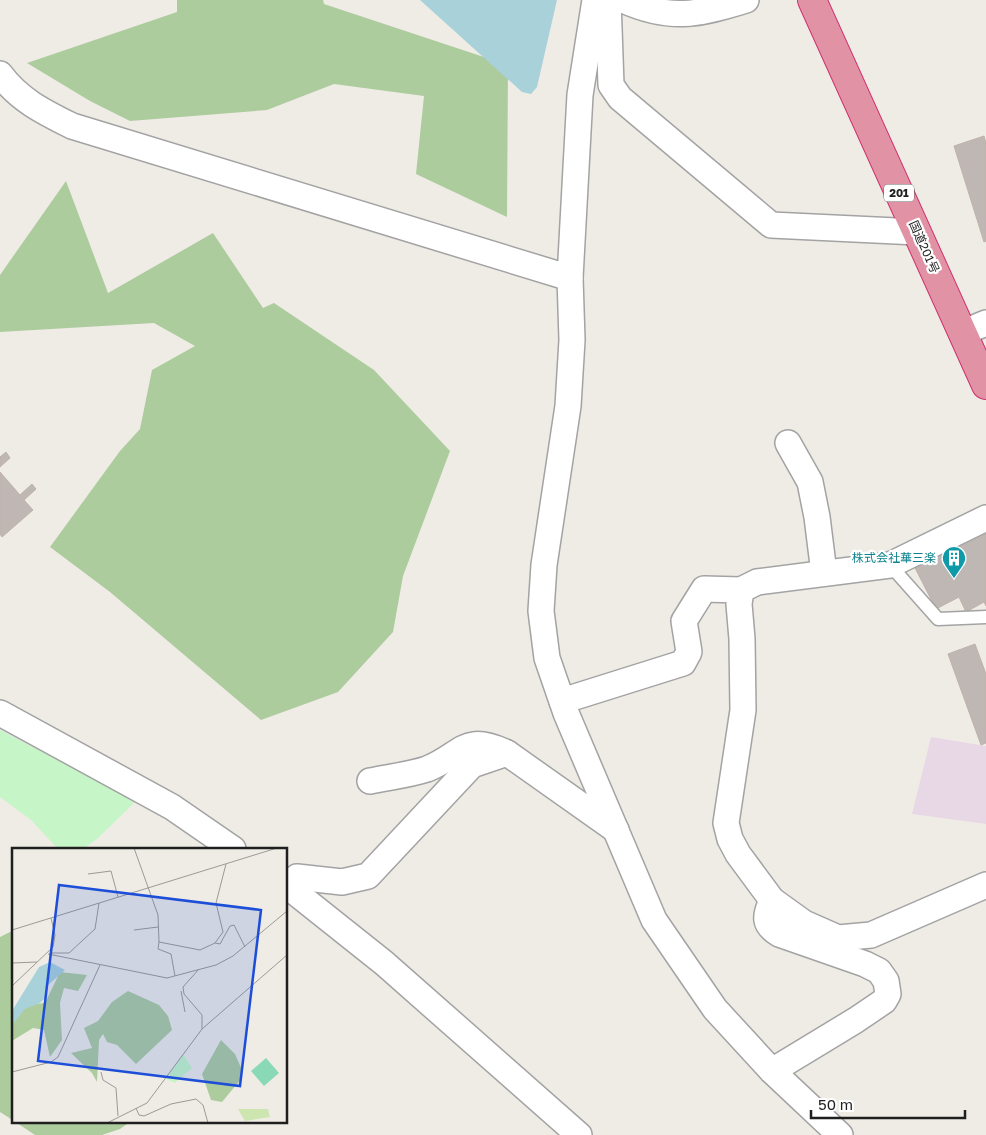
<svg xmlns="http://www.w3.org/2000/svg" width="986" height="1135" font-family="'Golos Text','Noto Sans JP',sans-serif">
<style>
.industrial{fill:#e8d8e6}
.forest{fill:#adcc9d}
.park{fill:#c6f6c7}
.water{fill:#a9d1da}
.building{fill:#bfb7b3;stroke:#c0b2a9}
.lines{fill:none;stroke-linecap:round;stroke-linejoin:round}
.lane-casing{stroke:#a3a3a3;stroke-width:15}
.street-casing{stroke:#a3a3a3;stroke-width:28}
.highway-casing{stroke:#cf306f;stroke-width:30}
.lane{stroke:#fff;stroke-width:12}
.street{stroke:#fff;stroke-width:25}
.highway{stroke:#e193a5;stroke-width:28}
.labels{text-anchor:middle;stroke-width:4.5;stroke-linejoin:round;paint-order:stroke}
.shield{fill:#fff;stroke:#626262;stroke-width:1}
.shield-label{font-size:11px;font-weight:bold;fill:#1f1f1f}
.street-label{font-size:12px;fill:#1f1f1f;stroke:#fff}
.culture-label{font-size:12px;fill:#0d838f;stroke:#fff;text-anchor:end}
.inset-road{fill:none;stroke:#9c9a96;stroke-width:1}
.view{fill:#1d4ed8;fill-opacity:0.15;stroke:#1d4ed8;stroke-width:2.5}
.inset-edge{fill:none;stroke:#1f1f1f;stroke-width:2.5}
</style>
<rect width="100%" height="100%" fill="#efece6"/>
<!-- industrial -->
<path class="industrial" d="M 931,737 L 986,746 L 986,824 L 912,814 Z"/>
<!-- forest -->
<g class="forest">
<path d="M 177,0 L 323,0 L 324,4 L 508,65 L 507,217 L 416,174 L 424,96 L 334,84 L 267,110 L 130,121 L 90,101 L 27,63 L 177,12 Z"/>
<path d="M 66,181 L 108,293 L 213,233 L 263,308 L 274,303 L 374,370 L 450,451 L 403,576 L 393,632 L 338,692 L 261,720 L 110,592 L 50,547 L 120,451 L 140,429 L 152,370 L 195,346 L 154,323 L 0,332 L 0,275 Z"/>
<path d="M 14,930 L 14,1121 L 0,1112 L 0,937 Z"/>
<path d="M 14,1121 L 131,1121 L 120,1129 L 102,1135 L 35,1135 Z"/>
</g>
<!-- park -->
<path class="park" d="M 0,730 L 136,801 L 97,839 L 83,849 L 58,849 L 31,820 L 0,797 Z"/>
<!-- water -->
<path class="water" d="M 420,0 L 557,0 L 537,87 L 531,94 L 522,92 Z"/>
<!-- building -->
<g class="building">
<path d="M 984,136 L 986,143 L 986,241 L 984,242 L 954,146 Z"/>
<path d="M 6,452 L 10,458 L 0,467 L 0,457 Z"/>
<path d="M 0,472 L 20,495 L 32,484 L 36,489 L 24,500 L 33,510 L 2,537 L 0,534 Z"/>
<path d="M 986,524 L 986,606 L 984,602 L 966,612 L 959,597 L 936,609 L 912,562 Z"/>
<path d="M 975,644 L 986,674 L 986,743 L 981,745 L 948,654 Z"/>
</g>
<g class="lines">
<!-- lane casing -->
<g class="lane-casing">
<path id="lane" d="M 890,565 L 938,619 L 986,617"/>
</g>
<!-- street casing -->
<g class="street-casing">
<g id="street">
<path d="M 595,0 L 580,95 L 570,278 L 572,340 L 568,406 L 544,565 L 541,611 L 547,658 L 566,713 L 654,920 L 715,1009 L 772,1071 L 840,1135"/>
<path d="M 608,0 L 611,85 L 620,98 L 771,225 L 917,232"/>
<path d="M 623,0 C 670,21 698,15 746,0"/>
<path d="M 0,74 C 19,100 44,112 72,126 L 570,278"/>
<path d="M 962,333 L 986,323"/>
<path d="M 788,443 L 810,482 L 817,517 L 824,573"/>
<path d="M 986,518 L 890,565 L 757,582 L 741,590 L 739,604 L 742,639 L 743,710 L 726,823 L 730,839 L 738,854 L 772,900 L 804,923 L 838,938 L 871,935 L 986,885"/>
<path d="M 562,701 L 683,663 L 689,652 L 684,621 L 704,589 L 741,590"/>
<path d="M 0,713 L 172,807 L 233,849"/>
<path d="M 370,781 C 389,777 409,775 427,769 C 463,755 463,732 507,753"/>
<path d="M 286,885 L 384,963 L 579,1135"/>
<path d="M 289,888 L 297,877 L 342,882 L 368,876 L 472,765 L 507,753 L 616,830"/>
<path d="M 772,1071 L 856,1020 L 884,1001 L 888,994 L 886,981 L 879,971 L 865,964 L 779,934 C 763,924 765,917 772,900"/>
</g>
</g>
<!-- highway casing -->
<g class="highway-casing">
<path id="highway" d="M 812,0 L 986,385"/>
</g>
<!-- lane -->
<use href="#lane" class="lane"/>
<!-- street -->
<use href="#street" class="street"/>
<!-- highway -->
<use href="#highway" class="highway"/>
</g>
<!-- icons -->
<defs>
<g id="building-pin" transform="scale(1.25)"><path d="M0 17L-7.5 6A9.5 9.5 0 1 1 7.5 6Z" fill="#0f9aa8" stroke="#fff"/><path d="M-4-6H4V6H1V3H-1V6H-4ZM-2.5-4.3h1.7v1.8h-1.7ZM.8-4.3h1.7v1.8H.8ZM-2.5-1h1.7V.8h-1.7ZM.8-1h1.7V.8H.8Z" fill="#fff"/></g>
</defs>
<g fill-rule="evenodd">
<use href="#building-pin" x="954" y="558"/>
</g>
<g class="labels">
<!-- shield labels -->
<rect class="shield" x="884" y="184.5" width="30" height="17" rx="4"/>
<g class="shield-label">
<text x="899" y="197">201</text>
</g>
<!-- street labels -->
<g class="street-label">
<text transform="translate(924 247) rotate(66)" y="4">国道201号</text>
</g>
<!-- culture labels -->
<g class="culture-label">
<text x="936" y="562">株式会社華三楽</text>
</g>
</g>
<!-- overview -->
<g transform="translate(12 848)">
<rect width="275" height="275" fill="#efece6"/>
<path d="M 226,261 L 256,261 L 258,269 L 233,273 Z" fill="#cde6af"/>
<path d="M 48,124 L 75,127 L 66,143 L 52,140 L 48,155 L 50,192 L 38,209 L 32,182 L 21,180 L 0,193 L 0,168 L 14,157 L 33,155 ZM 116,143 L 147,157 L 156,168 L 160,182 L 124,216 L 105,197 L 95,194 L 91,186 L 87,192 L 85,234 L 80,225 L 59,205 L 80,200 L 72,180 L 86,173 L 100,154 ZM 209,192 L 223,206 L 230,222 L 229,231 L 210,254 L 199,252 L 190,226 Z" fill="#adcc9d"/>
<path d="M 171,206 L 180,220 L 163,235 L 154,231 Z" fill="#c6f6c7"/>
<path d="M 254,210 L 267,225 L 252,238 L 239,223 Z" fill="#89d9b6"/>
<path d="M 38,114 L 53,122 L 35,138 L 33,150 L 28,155 L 13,161 L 0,177 L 0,163 L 27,119 Z" fill="#a9d1da"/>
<path class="inset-road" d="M 122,0 L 146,67 L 147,94 L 188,102 L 203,95 L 211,84 L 204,55 L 214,16M 76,26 L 99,23 L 106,49M 0,82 L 265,0M 122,82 L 146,79M 147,94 L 146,101 L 159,106 L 163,128M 203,95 L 208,96 L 218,78 L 222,77 L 233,99M 40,105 L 57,105 L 83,81 L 87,55M 36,106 L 155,130 L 204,117 L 221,108 L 275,63M 0,115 L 25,114M 187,121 L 171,139 L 172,146 L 190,167 L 190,181M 0,138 L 41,99 L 43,87 L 39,70M 169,143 L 173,164M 0,224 L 39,214 L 46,209 L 88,117M 89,224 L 91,232 L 104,240 L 106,268M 124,260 L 127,267 L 132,268 L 159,256 L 184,251 L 191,257 L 196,275M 95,275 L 135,255 L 190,181 L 275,107"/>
<path class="view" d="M 47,37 L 249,62 L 228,238 L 26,213 Z"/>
<rect width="275" height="275" class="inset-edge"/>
</g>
<!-- scale -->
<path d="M811 1110v8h154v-8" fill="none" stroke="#1f1f1f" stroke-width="2.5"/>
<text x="818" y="1110" font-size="15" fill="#1f1f1f" stroke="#ffffff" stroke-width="4" paint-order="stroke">50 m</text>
</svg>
